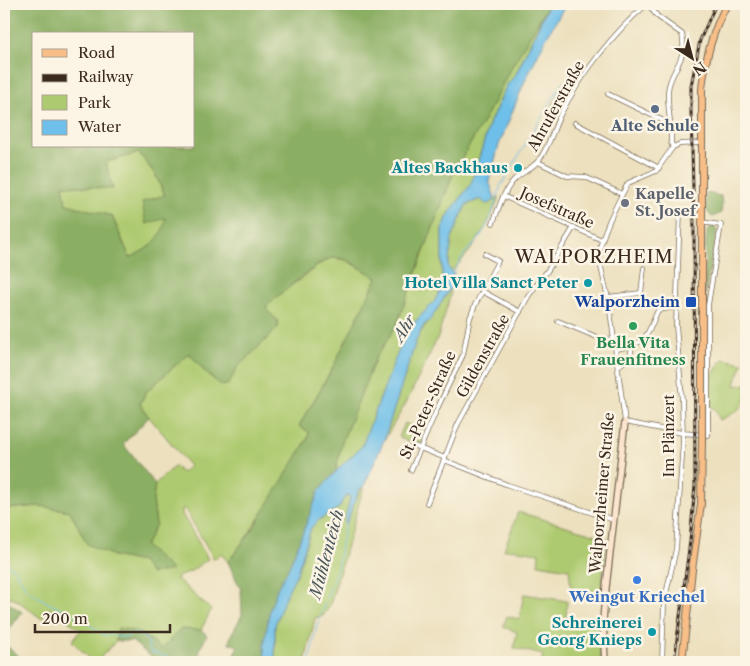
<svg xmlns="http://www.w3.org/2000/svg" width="750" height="666" font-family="'Libre Caslon Text',serif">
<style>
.green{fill:#aeca70;stroke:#747a47}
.forest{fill:#8aae62;stroke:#626c40;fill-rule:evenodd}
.water{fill:#6ebfe9;stroke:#547484}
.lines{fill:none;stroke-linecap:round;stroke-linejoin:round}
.stream{stroke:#6ebfe9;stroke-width:1}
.street-casing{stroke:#796a56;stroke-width:5.5}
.secondary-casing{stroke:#796a56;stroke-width:8}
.primary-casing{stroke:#796a56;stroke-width:8}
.street{stroke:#fff;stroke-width:4}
.secondary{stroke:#fce5cf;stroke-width:5.5}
.primary{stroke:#f7be88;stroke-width:6}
.rail-casing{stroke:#3b2a1e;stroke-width:3}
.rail{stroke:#fcf5e5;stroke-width:1;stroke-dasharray:4;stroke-linecap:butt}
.primary-bridge-casing{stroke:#796a56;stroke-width:8;stroke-linecap:butt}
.primary-bridge{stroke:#f7be88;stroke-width:6}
.service-dot{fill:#5c6f8a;stroke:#fcf5e5;stroke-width:2}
.culture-dot{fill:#0f9aa8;stroke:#fcf5e5;stroke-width:2}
.worship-dot{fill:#6b7280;stroke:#fcf5e5;stroke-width:2}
.transit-dot{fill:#1a4fb4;stroke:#fcf5e5;stroke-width:2}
.leisure-dot{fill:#2e9e5b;stroke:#fcf5e5;stroke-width:2}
.shop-dot{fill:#3f7fe0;stroke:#fcf5e5;stroke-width:2}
.labels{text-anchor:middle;stroke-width:5;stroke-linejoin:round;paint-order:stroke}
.street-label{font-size:15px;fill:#3b2a1e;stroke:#fcf5e5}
.service-label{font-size:15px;font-weight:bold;fill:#4e5e75;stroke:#fcf5e5}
.culture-label{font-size:15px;font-weight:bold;fill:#0d838f;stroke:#fcf5e5;text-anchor:end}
.worship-label{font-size:15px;font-weight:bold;fill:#5b616d;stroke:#fcf5e5;text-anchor:start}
.transit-label{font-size:15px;font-weight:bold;fill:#164399;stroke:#fcf5e5;text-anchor:end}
.leisure-label{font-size:15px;font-weight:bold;fill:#27864d;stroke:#fcf5e5}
.shop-label{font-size:15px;font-weight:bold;fill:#366cbe;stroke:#fcf5e5}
.water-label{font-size:16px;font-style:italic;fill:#4a575b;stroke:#fcf5e5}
.quarter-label{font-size:18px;letter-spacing:1px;fill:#3b2a1e;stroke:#fcf5e5}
</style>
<rect width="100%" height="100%" fill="#fcf5e5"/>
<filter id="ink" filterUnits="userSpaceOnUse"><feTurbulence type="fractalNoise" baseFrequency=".02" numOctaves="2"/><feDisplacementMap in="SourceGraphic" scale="10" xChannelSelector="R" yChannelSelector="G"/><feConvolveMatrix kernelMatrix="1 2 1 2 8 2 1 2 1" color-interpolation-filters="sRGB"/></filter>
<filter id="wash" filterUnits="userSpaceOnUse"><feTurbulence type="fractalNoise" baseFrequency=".0096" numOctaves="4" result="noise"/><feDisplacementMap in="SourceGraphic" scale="20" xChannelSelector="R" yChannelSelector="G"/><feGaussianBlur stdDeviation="1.12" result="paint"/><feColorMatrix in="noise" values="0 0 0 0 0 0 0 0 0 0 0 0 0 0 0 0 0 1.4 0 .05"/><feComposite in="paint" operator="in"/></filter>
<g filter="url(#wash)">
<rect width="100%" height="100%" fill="#ece0be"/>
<!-- green -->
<g class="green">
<path d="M 547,6 L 516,74 L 507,85 L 490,122 L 471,184 L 449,214 L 442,230 L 442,287 L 434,302 L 408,329 L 396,357 L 362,447 L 340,467 L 335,474 L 341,442 L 376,357 L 396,326 L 453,174 L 488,113 L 509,71 Z"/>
<path d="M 565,81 L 572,85 L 558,111 L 551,108 Z"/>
<path d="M 139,153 L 155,174 L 165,196 L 146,223 L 167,217 C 161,241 151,247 130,258 L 112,216 L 66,204 L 63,185 L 112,189 L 106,162 Z"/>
<path d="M 499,197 C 489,227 473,249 452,271 L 448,267 L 452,238 L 466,205 L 481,199 L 487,204 Z"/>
<path d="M 331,258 L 346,260 L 378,278 L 331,371 L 299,426 L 309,432 L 308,438 C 283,481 258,523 228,562 L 221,553 L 214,559 L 185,509 L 182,509 L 182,514 L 208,559 L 191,571 L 176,578 L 211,610 L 201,630 L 180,629 L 162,649 L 139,632 L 118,628 L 116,641 L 100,658 L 104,662 L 93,662 L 72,641 L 81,630 L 49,608 L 42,619 L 18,601 L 4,594 L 4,588 L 8,581 L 4,572 L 4,509 L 40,506 L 70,511 L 87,544 L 113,556 L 142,562 L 171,571 L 145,546 L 156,524 L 153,500 L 155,484 L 175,466 L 181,473 L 190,466 L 149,417 L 140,404 L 146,392 L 189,353 L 206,373 L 228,384 L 236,368 L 278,328 L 278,321 L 267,310 L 266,305 L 320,264 Z"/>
<path d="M 450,289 L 451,293 L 438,337 L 406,403 L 384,440 L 416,341 C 425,322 440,308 450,289 Z"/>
<path d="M 723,359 L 743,363 L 737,378 L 735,386 L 746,384 C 749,405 739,411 720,420 L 714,408 L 711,408 L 709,380 Z"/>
<path d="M 405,423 L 421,430 L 419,434 L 424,436 L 419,447 L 399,437 Z"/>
<path d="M 364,486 L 330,605 L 323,616 L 315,618 L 305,662 L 275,662 L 275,625 L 285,597 L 297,573 L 311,528 L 320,519 L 340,507 L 342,501 L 349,494 L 350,498 L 344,523 L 346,524 L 360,490 Z"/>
<path d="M 518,512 L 607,538 L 601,592 L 571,588 L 569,569 L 538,564 L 539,553 C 526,552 516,548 504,550 Z"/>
<path d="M 524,594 L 567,601 L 566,618 L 597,622 L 601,662 L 541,662 L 543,655 L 514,648 L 517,632 L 503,627 L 507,616 L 519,619 Z"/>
</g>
<!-- forest -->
<g class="forest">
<path d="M 4,4 L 549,4 L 509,71 L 488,113 L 453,174 L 396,326 L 376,357 L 342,442 L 335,474 L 319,491 L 288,570 L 278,587 L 270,609 L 264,646 L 265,662 L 231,662 L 238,646 L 229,643 L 231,635 L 242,615 L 241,590 L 228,562 L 251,532 L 308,438 L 309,432 L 299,426 L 331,371 L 377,278 C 364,271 348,256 332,258 C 321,259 278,296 267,305 L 267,310 L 278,321 L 278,328 L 237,368 L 229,384 L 222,386 L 206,373 L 189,353 L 146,392 L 140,404 L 149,417 L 123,444 L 155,484 L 153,500 L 156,524 L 145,546 L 172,570 L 151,574 L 142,562 L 113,556 L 87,544 L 70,511 L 40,506 L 4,509 ZM 34,34 L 194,34 L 194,146 L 34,146 ZM 139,153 L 155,174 L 165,195 L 142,202 L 146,224 L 166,218 C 161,241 150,247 130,258 L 112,216 L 66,204 L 63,185 L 113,189 L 106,162 Z"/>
<path d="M 706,193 L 721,196 L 722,205 L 721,213 L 713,217 C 704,213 706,202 706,193 Z"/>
<path d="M 712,226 L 715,227 L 717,231 L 704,299 L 706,239 L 707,231 Z"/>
<path d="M 4,600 L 22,612 L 4,637 Z"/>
<path d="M 118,628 L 139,632 L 162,649 L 180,629 L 201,630 L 207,635 L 198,653 L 212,662 L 157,662 L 132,641 L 116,641 Z"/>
<path d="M 4,644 L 26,662 L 4,662 Z"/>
</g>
<!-- water -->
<path class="water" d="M 549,4 L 566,4 L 546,38 L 524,83 L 499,145 L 489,181 L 495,198 L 491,203 L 486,204 L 480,199 L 466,205 L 452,238 L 448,267 L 456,277 L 454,282 L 431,319 L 424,325 L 416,341 L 384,440 L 364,486 L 359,490 L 346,524 L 344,523 L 350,498 L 348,494 L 342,501 L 340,507 L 320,519 L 311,528 L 297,573 L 285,597 L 275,625 L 275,662 L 265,662 L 264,646 L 270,609 L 278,587 L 288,570 L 319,491 L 340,467 L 362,446 L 396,357 L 408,329 L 434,302 L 442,287 L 442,230 L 449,214 L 471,184 L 490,122 L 507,85 L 516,74 Z"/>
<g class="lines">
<!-- stream -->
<g class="stream">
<path d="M 454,272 L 464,254 L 479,239 L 490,220 L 500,187 L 563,81"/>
<path d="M 4,562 L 15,570 L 27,590 L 52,605 L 68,611 L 106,636 L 110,634 C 114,636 121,638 128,637 L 130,634 L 139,634 L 149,642 L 148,646 L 151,652 L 185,662"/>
<path d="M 309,662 L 317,625 L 337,569 L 345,523"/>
</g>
</g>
</g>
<g filter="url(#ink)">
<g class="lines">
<!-- street casing -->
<g class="street-casing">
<g id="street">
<path d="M 648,4 L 657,16 L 682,34 C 688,62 670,69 668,91 C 667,108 672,125 671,143 L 673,147"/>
<path d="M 608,94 L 670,124"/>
<path d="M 575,123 L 659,168"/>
<path d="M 701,143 L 680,144 L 673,147 L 656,171 L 628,183 C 618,202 599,237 599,258 L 609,303 L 625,422 L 682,433 L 708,435 L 708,305 L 721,225 L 701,222"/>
<path d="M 538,162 L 567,176 L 585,177 L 622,194"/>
<path d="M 503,196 L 602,240"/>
<path d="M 493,223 C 499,208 503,191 515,179 C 522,172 533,168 539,160 C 549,147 553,130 560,115 C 583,72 610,36 647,4"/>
<path d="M 482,291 L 520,312"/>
<path d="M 608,297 L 641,293 L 644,268"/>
<path d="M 558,321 L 604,340 L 614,339"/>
<path d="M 616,349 C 648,344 646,337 658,310 L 676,307"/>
<path d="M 618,366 L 630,358 L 632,346"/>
<path d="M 412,445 L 445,458"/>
<path d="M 444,460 L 508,485 L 614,520"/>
<path d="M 411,470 L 437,409 L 463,355 L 470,318 L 475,305 L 498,261 L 485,254"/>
<path d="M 427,503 L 458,424 L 529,295 L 548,270 L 574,227"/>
<path d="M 662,662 L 664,603 L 676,549 L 683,441 L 682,401 L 676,325 L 680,211 L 678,210"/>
</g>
</g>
<!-- secondary casing -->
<g class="secondary-casing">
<path id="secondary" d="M 605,662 L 603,620 L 605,596 L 625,422"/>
</g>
<!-- primary casing -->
<g class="primary-casing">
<g id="primary">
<path d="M 702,431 L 702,89 C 705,59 713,30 727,4"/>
<path d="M 682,662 L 692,570 L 701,504 L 702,442"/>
</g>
</g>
<!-- street -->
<use href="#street" class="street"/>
<!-- secondary -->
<use href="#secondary" class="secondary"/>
<!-- primary -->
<use href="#primary" class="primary"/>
<!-- rail casing -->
<g class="rail-casing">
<path id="rail" d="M 674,662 L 690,541 L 695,486 L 694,227 L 691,111 L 691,86 L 700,40 L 716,4"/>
</g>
<!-- rail -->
<use href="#rail" class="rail"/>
<!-- primary-bridge casing -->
<g class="primary-bridge-casing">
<path id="primary-bridge" d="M 702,431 L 702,442"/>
</g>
<!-- primary-bridge -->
<use href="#primary-bridge" class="primary-bridge"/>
</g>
</g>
<!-- markers -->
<circle class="service-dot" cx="655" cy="109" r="5"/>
<g class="culture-dot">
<circle cx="518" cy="168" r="5"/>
<circle cx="588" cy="283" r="5"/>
<circle cx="652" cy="632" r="5"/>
</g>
<circle class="worship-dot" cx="625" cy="203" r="5"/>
<rect class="transit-dot" x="685" y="296" width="12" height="12" rx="2.5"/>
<circle class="leisure-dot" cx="633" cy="326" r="5"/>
<circle class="shop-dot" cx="637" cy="580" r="5"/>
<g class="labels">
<!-- street labels -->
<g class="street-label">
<text transform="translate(556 106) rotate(-61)" y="5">Ahruferstraße</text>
<text transform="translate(557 208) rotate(24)" y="5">Josefstraße</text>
<text transform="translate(483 356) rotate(-61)" y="5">Gildenstraße</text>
<text transform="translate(428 405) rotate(-66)" y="5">St.-Peter-Straße</text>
<text transform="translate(669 436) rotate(-90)" y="5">Im Plänzert</text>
<text transform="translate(602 493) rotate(-85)" y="5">Walporzheimer Straße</text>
</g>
<!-- service labels -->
<g class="service-label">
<text x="655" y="131">Alte Schule</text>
</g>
<!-- culture labels -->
<g class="culture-label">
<text x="508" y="173">Altes Backhaus</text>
<text x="578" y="288">Hotel Villa Sanct Peter</text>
<text x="642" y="628">Schreinerei<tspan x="642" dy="17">Georg Knieps</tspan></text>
</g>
<!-- worship labels -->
<g class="worship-label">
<text x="635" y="199">Kapelle<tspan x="635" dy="17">St. Josef</tspan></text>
</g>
<!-- transit labels -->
<g class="transit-label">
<text x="680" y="307">Walporzheim</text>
</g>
<!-- leisure labels -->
<g class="leisure-label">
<text x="633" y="348">Bella Vita<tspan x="633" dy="17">Frauenfitness</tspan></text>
</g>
<!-- shop labels -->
<g class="shop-label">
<text x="637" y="602">Weingut Kriechel</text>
</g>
<!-- water labels -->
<g class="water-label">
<text transform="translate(404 328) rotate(-58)" y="6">Ahr</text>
<text transform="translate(326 554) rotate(-75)" y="6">Mühlenteich</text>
</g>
<!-- quarter labels -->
<g class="quarter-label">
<text x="594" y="263">WALPORZHEIM</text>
</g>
</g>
<!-- margin -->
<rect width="750" height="666" fill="none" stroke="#fcf5e5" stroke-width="20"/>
<!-- legend -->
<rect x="32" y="32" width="162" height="115" fill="#fcf5e5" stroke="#afa495"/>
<rect x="42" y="49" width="25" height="8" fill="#f7be88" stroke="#afa495"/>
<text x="78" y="58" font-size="15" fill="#3b2a1e">Road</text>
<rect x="42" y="74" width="25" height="8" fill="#3b2a1e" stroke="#afa495"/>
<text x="78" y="82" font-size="15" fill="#3b2a1e">Railway</text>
<rect x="42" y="95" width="25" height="15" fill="#aeca70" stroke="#afa495"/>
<text x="78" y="108" font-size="15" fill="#3b2a1e">Park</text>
<rect x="42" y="120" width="25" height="15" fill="#6ebfe9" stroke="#afa495"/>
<text x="78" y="132" font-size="15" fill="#3b2a1e">Water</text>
<!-- north arrow -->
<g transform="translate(692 58) rotate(144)" stroke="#fcf5e5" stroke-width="4" paint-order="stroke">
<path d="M0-4L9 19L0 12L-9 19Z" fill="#3b2a1e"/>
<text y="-8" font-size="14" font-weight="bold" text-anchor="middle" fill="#3b2a1e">N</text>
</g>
<!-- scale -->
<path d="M35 624v8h135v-8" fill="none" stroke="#3b2a1e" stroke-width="2.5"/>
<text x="42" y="624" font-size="15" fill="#3b2a1e" stroke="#fcf5e5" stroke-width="4" paint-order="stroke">200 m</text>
</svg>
